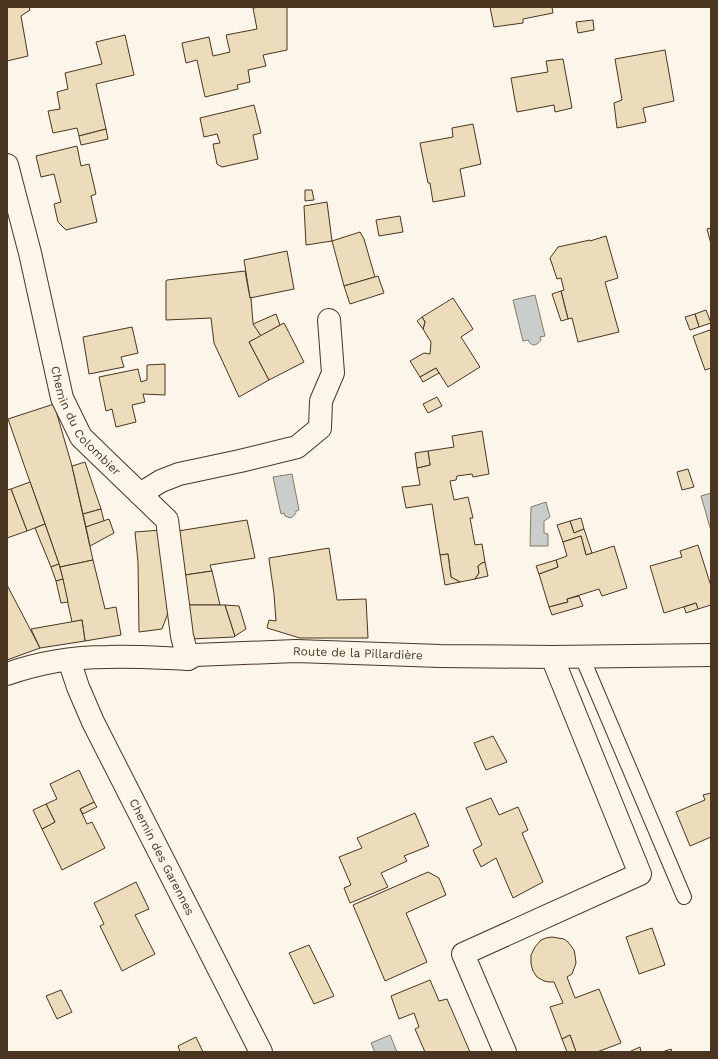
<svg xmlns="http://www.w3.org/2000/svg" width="718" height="1059" font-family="'Work Sans',sans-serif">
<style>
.water{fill:#c9cecd;stroke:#887966}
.building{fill:#ecdcbc;stroke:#4a3520}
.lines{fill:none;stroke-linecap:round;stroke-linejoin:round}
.service-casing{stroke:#4a3520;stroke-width:16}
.minor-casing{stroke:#4a3520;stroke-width:24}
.service{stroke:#fbf6e9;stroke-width:14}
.minor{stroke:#fbf6e9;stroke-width:22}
.labels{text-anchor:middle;stroke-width:3;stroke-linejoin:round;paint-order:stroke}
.street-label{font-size:12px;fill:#4a3520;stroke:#fbf6e9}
</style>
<rect width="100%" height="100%" fill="#fbf6e9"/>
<!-- water -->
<g class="water">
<path d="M 535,295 L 545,336 L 540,337 L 541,340 C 537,346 531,347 528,340 L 523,341 L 513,300 Z"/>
<path d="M 292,474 L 299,510 L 296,511 C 296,515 293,517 290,518 L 285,516 L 284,513 L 281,514 L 273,477 Z"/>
<path d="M 711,493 L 711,531 L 701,496 Z"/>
<path d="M 546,502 L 550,517 L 544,521 L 544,533 L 548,534 L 548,546 L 530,546 L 531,507 Z"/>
<path d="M 390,1035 L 397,1052 L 375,1052 L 371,1043 Z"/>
</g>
<!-- building -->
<g class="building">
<path d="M 7,7 L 29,7 L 30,10 L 21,16 L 28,56 L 7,61 Z"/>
<path d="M 259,7 L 287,7 L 287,50 L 263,55 L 266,66 L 248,70 L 250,82 L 237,85 L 238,89 L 205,97 L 197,60 L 186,63 L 182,43 L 209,37 L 213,56 L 230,52 L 226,35 L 257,29 L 253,8 Z"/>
<path d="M 490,7 L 552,7 L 553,13 L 523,19 L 523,23 L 494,27 Z"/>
<path d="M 593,20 L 594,30 L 578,33 L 576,22 Z"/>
<path d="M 125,35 L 134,75 L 96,84 L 106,129 L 79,136 L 77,128 L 53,133 L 48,111 L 60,109 L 57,92 L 68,89 L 65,73 L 102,64 L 96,42 Z"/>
<path d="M 665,50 L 674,101 L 643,108 L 646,122 L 617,128 L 614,103 L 622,100 L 615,59 Z"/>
<path d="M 563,59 L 572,108 L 555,112 L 554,105 L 517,112 L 511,78 L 548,72 L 546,61 Z"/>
<path d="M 254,105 L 261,133 L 253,135 L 258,159 L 222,167 L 217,164 L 213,144 L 220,143 L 217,134 L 204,137 L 200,118 Z"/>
<path d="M 473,124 L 481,164 L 460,169 L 465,196 L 433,202 L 430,183 L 428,183 L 420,143 L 453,137 L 452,128 Z"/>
<path d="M 106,129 L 108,139 L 81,145 L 79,136 Z"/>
<path d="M 77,146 L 81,166 L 89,164 L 96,194 L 91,196 L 97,222 L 66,230 L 58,222 L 54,204 L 61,202 L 54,174 L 41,177 L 36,156 Z"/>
<path d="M 305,190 L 312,190 L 314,200 L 305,201 Z"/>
<path d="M 327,202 L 332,241 L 306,245 L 304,206 Z"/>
<path d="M 400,216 L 403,232 L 379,236 L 376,220 Z"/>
<path d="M 711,228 L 711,244 L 707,229 Z"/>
<path d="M 360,232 L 364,239 L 375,277 L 344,286 L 332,241 Z"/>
<path d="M 606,236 L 618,278 L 605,282 L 619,332 L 578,342 L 572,318 L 568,319 L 561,291 L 564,290 L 561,278 L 557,279 L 550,258 L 558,247 L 590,240 L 590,241 Z"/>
<path d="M 287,251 L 294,289 L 250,298 L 244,260 Z"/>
<path d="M 245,271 L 250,298 L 251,298 L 253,323 L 261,336 L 249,342 L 269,380 L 239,397 L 214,343 L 211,318 L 166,320 L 166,281 L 167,280 Z"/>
<path d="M 378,276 L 384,293 L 350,304 L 344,286 Z"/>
<path d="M 561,291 L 568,319 L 561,321 L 552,294 Z"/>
<path d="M 453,298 L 473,329 L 461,337 L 480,367 L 448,387 L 436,368 L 420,377 L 410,361 L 424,353 L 430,354 L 431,342 L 423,329 L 425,322 L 422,317 Z"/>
<path d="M 706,310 L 711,323 L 699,327 L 695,314 Z"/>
<path d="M 276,314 L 280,325 L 261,336 L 253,324 Z"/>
<path d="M 695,314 L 699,327 L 690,330 L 685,317 Z"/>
<path d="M 422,317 L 425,322 L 423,329 L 417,321 Z"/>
<path d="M 284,323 L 304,362 L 269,380 L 249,342 Z"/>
<path d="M 132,327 L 138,353 L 121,357 L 124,367 L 89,374 L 83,337 Z"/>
<path d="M 710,330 L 711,333 L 711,368 L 705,370 L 693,336 Z"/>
<path d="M 165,364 L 165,395 L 143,394 L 145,402 L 132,405 L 136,422 L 116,427 L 112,409 L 106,411 L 99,377 L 138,369 L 141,382 L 147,380 L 147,365 Z"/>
<path d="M 436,368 L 439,373 L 423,382 L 420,377 Z"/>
<path d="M 437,397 L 442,406 L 428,413 L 423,404 Z"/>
<path d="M 54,404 L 72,466 L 93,560 L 60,567 L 45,524 L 30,482 L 8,419 Z"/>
<path d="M 482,431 L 489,474 L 473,477 L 472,474 L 457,476 L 456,480 L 450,481 L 454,500 L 468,497 L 473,518 L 470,518 L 475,545 L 482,544 L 485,562 L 482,563 L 478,566 L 479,573 L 475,579 L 460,582 L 451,577 L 448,554 L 440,555 L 432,504 L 406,508 L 402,487 L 420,485 L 417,468 L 430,465 L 428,451 L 454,447 L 452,436 Z"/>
<path d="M 428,451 L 430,465 L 417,468 L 415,453 Z"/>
<path d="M 85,462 L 101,509 L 83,514 L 72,466 Z"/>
<path d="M 688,469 L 694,487 L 682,490 L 677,472 Z"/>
<path d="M 30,482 L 45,524 L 27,531 L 11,489 Z"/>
<path d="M 11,489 L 27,531 L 7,538 L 7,490 Z"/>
<path d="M 101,509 L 104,521 L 86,527 L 83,514 Z"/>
<path d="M 581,518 L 584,529 L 574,533 L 570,521 Z"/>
<path d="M 109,519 L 114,533 L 90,546 L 86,527 Z"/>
<path d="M 247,520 L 255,558 L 210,565 L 212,571 L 185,575 L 178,531 Z"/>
<path d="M 570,521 L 574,533 L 584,529 L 592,553 L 586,555 L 581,536 L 563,542 L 557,525 Z"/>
<path d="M 45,524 L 59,564 L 51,567 L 35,528 Z"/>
<path d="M 161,530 L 171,605 L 162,629 L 139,632 L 138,562 L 135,532 Z"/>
<path d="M 581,536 L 586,555 L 614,546 L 627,588 L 602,596 L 599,589 L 567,599 L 568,602 L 549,607 L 539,574 L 558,567 L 556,560 L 567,556 L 563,542 Z"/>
<path d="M 698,545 L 711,586 L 711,605 L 698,609 L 696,603 L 664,613 L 650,566 L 682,557 L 680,551 Z"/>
<path d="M 329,548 L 337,600 L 366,599 L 368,638 L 300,638 L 267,628 L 269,620 L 276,621 L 274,594 L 269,559 L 269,558 Z"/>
<path d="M 448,554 L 451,577 L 460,582 L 445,585 L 440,555 Z"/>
<path d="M 93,560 L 105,609 L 116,607 L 121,635 L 85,641 L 82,620 L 72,622 L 60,567 Z"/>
<path d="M 556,560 L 558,567 L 539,574 L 536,566 Z"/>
<path d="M 485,562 L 488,576 L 475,579 L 479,573 L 478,566 L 482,563 Z"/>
<path d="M 59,564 L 63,579 L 56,581 L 51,567 Z"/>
<path d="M 212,571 L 220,605 L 186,605 L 185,575 Z"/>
<path d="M 63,579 L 68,602 L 61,603 L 56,581 Z"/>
<path d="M 7,585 L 40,648 L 7,660 Z"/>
<path d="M 579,596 L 583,606 L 552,615 L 549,607 L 568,602 L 567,599 Z"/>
<path d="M 696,603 L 698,609 L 686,613 L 684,607 Z"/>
<path d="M 186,605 L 225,605 L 235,636 L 234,637 L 191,639 Z"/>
<path d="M 225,605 L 239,606 L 246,629 L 235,636 Z"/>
<path d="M 82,620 L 85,641 L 40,648 L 31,629 Z"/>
<path d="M 493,736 L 507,762 L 486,770 L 474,743 Z"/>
<path d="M 79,770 L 94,802 L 80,809 L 87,824 L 92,822 L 105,848 L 62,870 L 42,829 L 55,822 L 46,804 L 57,799 L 50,784 Z"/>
<path d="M 711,793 L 711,837 L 690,846 L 676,812 L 705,800 L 703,795 Z"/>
<path d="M 491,798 L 499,815 L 518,807 L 528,830 L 522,833 L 543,882 L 513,898 L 496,858 L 481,867 L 473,850 L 482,845 L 466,808 Z"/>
<path d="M 94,802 L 97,807 L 83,814 L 80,809 Z"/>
<path d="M 46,804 L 55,822 L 42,829 L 33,810 Z"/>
<path d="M 415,813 L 429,846 L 404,856 L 407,861 L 381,873 L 388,887 L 350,903 L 344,888 L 351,885 L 339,857 L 362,848 L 357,838 Z"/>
<path d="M 428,872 L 439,878 L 446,895 L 406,913 L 427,962 L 385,981 L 353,905 Z"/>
<path d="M 136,882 L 149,909 L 135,915 L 155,954 L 122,971 L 100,926 L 104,924 L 94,903 Z"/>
<path d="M 652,928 L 665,965 L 639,974 L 626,937 Z"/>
<path d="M 552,937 L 564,939 L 568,942 L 574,950 L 575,955 L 576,963 L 572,974 L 567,977 L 575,998 L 599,989 L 621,1043 L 597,1052 L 576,1052 L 570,1035 L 562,1039 L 550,1007 L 563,1003 L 554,982 L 549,982 L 544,981 L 537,977 L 533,971 L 531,964 L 531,955 L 535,947 L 541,940 L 546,938 Z"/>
<path d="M 309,945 L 334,996 L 314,1004 L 289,953 Z"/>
<path d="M 430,980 L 439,1001 L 447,999 L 470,1052 L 425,1052 L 415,1029 L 419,1027 L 414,1013 L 399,1019 L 391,996 Z"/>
<path d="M 61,990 L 72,1012 L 57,1019 L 46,996 Z"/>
<path d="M 570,1035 L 576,1052 L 567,1052 L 562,1039 Z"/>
<path d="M 196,1037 L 203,1052 L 180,1052 L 178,1046 Z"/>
<path d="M 640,1047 L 641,1052 L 631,1052 L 631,1051 Z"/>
<path d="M 671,1049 L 672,1052 L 662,1052 Z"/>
</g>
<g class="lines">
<!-- service casing -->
<g class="service-casing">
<path id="service" d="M 582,657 L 684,897"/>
</g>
<!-- minor casing -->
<g class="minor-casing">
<g id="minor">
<path id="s1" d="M 7,165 L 30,253 L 62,398 L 81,437 L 167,520 L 182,636 L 188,659"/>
<path d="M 140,494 L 161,481 L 179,474 L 240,461 L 297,447 L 320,428 L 321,401 L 333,373 L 329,320"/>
<path id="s2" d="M 69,660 L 78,687 L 93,722 L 261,1052"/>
<path id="s3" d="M 7,674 C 38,663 75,657 107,657 C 134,656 161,658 188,659 L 195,655 L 296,651 L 440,656 L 552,657 L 711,655"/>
<path d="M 505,1052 L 463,954 L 640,874 L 552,657"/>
</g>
</g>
<!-- service -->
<use href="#service" class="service"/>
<!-- minor -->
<use href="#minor" class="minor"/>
</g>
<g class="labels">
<!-- street labels -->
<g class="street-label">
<text dy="4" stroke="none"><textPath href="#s1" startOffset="271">Chemin du Colombier</textPath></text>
<text dy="4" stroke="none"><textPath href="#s3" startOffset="354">Route de la Pillardière</textPath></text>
<text dy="4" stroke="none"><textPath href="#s2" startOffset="218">Chemin des Garennes</textPath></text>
</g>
</g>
<!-- border -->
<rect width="718" height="1059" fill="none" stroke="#4a3520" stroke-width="16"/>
</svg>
